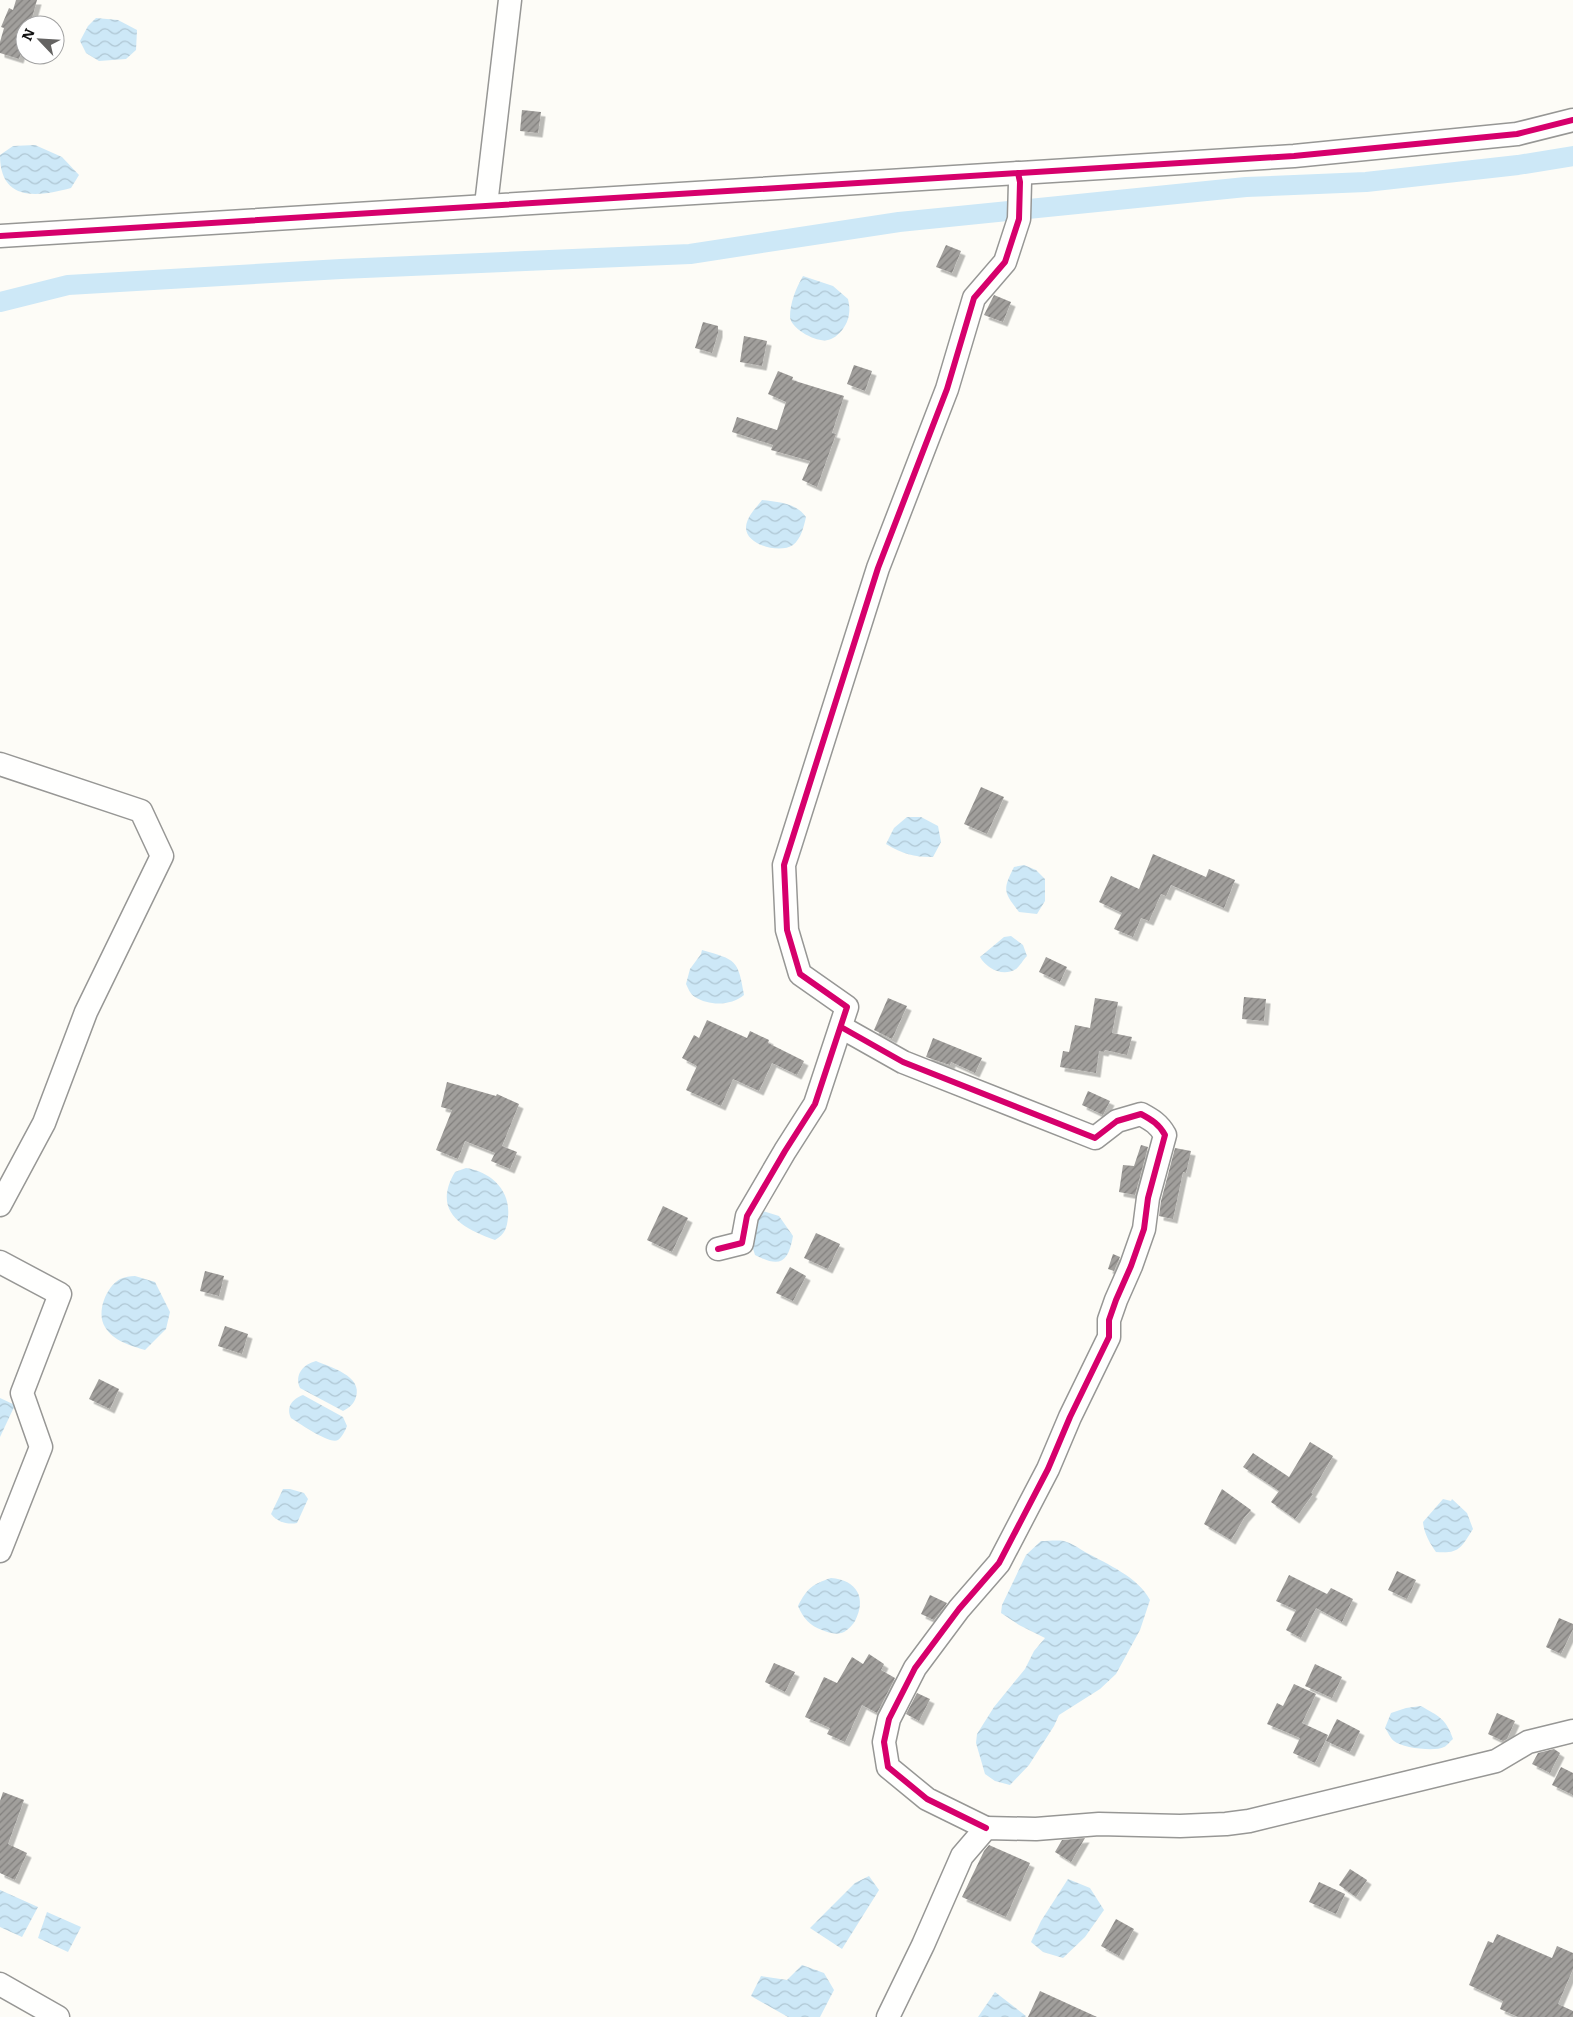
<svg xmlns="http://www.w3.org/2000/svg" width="1573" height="2017" font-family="Literata,serif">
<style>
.water{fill:url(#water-waves)}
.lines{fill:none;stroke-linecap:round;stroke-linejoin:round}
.canal{stroke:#cde8f7;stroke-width:20}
.building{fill:url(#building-hatch);filter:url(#shadow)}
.minor-casing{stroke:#979795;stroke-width:25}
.minor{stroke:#fffffe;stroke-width:22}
.cycleway-casing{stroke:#fff;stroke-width:9}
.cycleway{stroke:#d6006c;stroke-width:6}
</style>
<defs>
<pattern id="water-waves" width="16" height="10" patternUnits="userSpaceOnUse" patternTransform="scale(1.25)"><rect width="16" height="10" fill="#cde8f7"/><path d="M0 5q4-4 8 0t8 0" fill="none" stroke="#afc6d3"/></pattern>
<pattern id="building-hatch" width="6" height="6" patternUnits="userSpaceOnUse" patternTransform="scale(1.25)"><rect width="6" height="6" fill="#a19f9c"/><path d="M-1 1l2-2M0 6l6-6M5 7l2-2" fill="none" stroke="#82807e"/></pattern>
<filter id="shadow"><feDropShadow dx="4.5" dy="4.5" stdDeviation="0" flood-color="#0004"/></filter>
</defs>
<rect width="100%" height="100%" fill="#fdfcf7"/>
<!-- water -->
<g class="water">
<path d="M 96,18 L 118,20 L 137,30 L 136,50 L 126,59 L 99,61 L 86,53 L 80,41 L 88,26 Z"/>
<path d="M 35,145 L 62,157 L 79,175 L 71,188 C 37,197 0,202 0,155 L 13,146 Z"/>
<path d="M 803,276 L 833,286 L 848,299 C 849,303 850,310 849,314 C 848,325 838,338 828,340 C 817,343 791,329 790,317 C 790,303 796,288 803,276 Z"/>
<path d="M 762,500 C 779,502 796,503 806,517 C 804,526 801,539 793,545 C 780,554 745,545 746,527 C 747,516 756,508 762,500 Z"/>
<path d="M 907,817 L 921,817 L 938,826 L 941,842 L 933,857 C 913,857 903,854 886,844 L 894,828 Z"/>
<path d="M 1024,865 L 1036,870 L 1045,879 L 1045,901 L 1037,914 L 1019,912 C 1004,892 1002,891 1014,867 Z"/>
<path d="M 1011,936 L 1023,945 L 1027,956 C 1023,960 1020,966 1016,969 C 1003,977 987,969 980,957 L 1004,937 Z"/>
<path d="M 702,950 C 736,960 738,959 744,995 C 731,1006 709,1006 695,997 C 690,994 688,988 686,984 L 690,969 L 701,954 Z"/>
<path d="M 466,1168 C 491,1172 511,1190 508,1217 C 507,1228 505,1234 495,1240 C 461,1228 432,1211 455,1172 Z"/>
<path d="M 760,1210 L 779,1216 L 793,1236 C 788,1263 780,1268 755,1255 L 749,1236 Z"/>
<path d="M 135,1276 L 155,1282 L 170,1312 L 166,1329 L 145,1350 C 132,1346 113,1341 105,1327 C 96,1312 106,1287 120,1279 C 125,1277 130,1276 135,1276 Z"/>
<path d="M 316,1361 C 330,1367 363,1376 356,1397 C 354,1404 349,1408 343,1411 L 300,1388 C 294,1374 304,1364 316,1361 Z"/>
<path d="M 303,1395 L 343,1417 L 347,1426 C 345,1431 342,1437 338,1440 C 330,1445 299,1423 291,1418 C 286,1407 292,1399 303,1395 Z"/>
<path d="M 0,1398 L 15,1405 L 0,1437 Z"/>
<path d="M 283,1489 L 290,1489 L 304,1493 L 308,1499 L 297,1523 C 288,1525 277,1522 271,1514 Z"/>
<path d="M 1443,1499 L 1451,1501 L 1452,1499 L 1467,1513 L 1473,1529 C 1461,1548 1459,1554 1436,1552 C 1429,1542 1424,1533 1423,1522 Z"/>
<path d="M 1041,1541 C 1048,1541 1057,1540 1064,1541 C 1071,1543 1079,1548 1085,1552 C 1107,1564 1138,1577 1150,1600 L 1140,1630 L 1116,1674 L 1100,1689 L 1059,1715 L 1054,1726 L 1029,1765 L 1010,1785 L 995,1781 L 985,1774 L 976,1743 L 977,1734 L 994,1707 L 1025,1669 L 1034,1651 L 1045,1638 L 1019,1625 L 1001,1613 L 1002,1605 L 1026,1555 Z"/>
<path d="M 831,1578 C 857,1580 867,1598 855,1621 C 852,1626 846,1632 841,1633 C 835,1635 827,1632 822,1630 C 810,1626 803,1618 798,1606 C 807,1588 813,1584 831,1578 Z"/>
<path d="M 1421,1706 C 1438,1716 1446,1718 1453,1739 C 1450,1741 1447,1746 1444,1747 C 1435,1752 1402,1748 1394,1741 C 1390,1738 1388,1732 1385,1728 L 1391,1713 L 1406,1708 Z"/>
<path d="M 869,1876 L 879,1890 L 842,1949 L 810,1928 L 855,1883 Z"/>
<path d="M 1068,1879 L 1090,1888 L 1104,1910 L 1085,1937 L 1063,1958 L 1043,1952 L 1031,1942 L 1041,1921 Z"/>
<path d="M 0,1890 L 38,1907 L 22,1937 L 0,1927 Z"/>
<path d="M 47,1912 L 81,1927 L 68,1952 L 38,1938 Z"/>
<path d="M 802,1965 L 824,1973 L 834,1990 L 820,2017 L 788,2017 L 751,1996 L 761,1976 L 787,1980 Z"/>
<path d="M 995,1992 L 1026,2016 L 1025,2017 L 978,2017 Z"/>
</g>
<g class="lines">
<!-- canal -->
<path class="canal" d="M 0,302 L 68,285 L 341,269 L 690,254 L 899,222 L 1246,187 L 1366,182 L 1518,165 L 1573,156"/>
</g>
<!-- building -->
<g class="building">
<path d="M 16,0 L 37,0 L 30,25 L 25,25 L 25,40 L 19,59 L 0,53 L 0,42 L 4,28 L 1,27 L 9,8 L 13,10 Z"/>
<path d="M 522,110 L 541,112 L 538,133 L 520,131 Z"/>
<path d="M 946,245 L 961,251 L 952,273 L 936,267 Z"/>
<path d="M 994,295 L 1011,302 L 1003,322 L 984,315 Z"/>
<path d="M 703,322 L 718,326 L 718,333 L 712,353 L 695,348 Z"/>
<path d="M 744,336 L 767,341 L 762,366 L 740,362 Z"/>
<path d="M 854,365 L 872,371 L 865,391 L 847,384 Z"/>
<path d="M 778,371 L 793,377 L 792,380 L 844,396 L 832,433 L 836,434 L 817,487 L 802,480 L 810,461 L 771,450 L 773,445 L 732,432 L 737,417 L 777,430 L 786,402 L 768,394 Z"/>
<path d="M 981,787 L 1004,797 L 987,834 L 964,824 Z"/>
<path d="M 1153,854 L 1206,877 L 1209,869 L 1235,880 L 1224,908 L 1171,885 L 1166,896 L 1161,894 L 1149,921 L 1141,918 L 1133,937 L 1114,929 L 1122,913 L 1099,902 L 1111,876 L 1139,889 Z"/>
<path d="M 1046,957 L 1067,967 L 1060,982 L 1039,972 Z"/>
<path d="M 1244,997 L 1266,999 L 1264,1021 L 1242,1019 Z"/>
<path d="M 888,998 L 907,1006 L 892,1039 L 874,1030 Z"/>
<path d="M 1095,998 L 1118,1002 L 1112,1033 L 1132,1037 L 1127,1055 L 1105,1050 L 1104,1052 L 1099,1051 L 1096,1073 L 1060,1067 L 1063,1051 L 1069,1052 L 1075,1025 L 1090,1028 Z"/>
<path d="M 707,1020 L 747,1038 L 750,1031 L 769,1040 L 768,1043 L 804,1061 L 797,1075 L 772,1063 L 759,1091 L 733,1079 L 721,1106 L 686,1090 L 697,1066 L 682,1058 L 694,1035 L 699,1038 Z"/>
<path d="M 933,1038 L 982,1058 L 975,1073 L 951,1062 L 950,1065 L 926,1057 Z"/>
<path d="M 447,1082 L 496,1096 L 497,1094 L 519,1104 L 502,1146 L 517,1152 L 510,1169 L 491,1161 L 495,1153 L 465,1141 L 458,1159 L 436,1150 L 452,1110 L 441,1107 Z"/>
<path d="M 1088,1091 L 1110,1101 L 1103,1115 L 1082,1105 Z"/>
<path d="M 1141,1145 L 1148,1147 L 1135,1195 L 1119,1192 L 1123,1165 L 1134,1166 Z"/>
<path d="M 1175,1148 L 1191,1151 L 1186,1173 L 1183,1172 L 1173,1219 L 1159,1216 L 1161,1201 Z"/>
<path d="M 663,1206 L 688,1218 L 672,1252 L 647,1240 Z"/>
<path d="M 816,1233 L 840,1244 L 828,1269 L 804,1258 Z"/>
<path d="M 1113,1254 L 1120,1257 L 1114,1271 L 1108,1269 Z"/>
<path d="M 790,1267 L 806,1276 L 793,1301 L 776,1293 Z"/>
<path d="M 205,1271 L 224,1276 L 219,1296 L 200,1291 Z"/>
<path d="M 225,1326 L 248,1334 L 242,1354 L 218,1346 Z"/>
<path d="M 99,1379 L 119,1389 L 110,1409 L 89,1399 Z"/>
<path d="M 1310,1442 L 1333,1456 L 1311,1493 L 1313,1494 L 1295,1519 L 1271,1502 L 1279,1491 L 1243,1467 L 1253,1453 L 1289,1477 Z"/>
<path d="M 1222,1489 L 1251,1510 L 1244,1518 L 1231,1540 L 1204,1524 Z"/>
<path d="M 1397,1571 L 1416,1580 L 1407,1599 L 1388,1590 Z"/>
<path d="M 1289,1575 L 1327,1594 L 1331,1588 L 1353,1599 L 1342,1622 L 1316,1608 L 1301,1638 L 1286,1630 L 1296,1610 L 1276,1601 Z"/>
<path d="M 930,1595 L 947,1603 L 934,1620 L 921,1614 Z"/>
<path d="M 1559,1618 L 1573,1624 L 1573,1629 L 1561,1654 L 1546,1647 Z"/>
<path d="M 869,1654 L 884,1664 L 881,1670 L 895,1678 L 877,1713 L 862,1705 L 845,1742 L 827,1734 L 830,1728 L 805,1717 L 824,1677 L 837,1683 L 852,1657 L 863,1664 Z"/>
<path d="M 774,1663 L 795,1672 L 785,1692 L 765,1682 Z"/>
<path d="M 1315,1664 L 1342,1677 L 1332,1698 L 1305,1686 Z"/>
<path d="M 1294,1684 L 1316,1694 L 1302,1723 L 1328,1735 L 1315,1763 L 1293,1753 L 1300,1738 L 1267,1724 L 1277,1703 L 1283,1706 Z"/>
<path d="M 917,1693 L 930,1699 L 919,1721 L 906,1714 Z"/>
<path d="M 1497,1713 L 1515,1721 L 1507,1739 L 1503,1741 L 1488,1734 Z"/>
<path d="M 1337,1719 L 1360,1731 L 1350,1752 L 1326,1741 Z"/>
<path d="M 1554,1749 L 1560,1753 L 1550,1773 L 1532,1764 L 1538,1753 Z"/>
<path d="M 1561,1767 L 1573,1773 L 1573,1795 L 1552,1785 Z"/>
<path d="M 3,1792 L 24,1800 L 8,1844 L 27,1853 L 15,1880 L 0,1873 L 0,1801 Z"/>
<path d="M 1085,1838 L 1071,1862 L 1055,1852 L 1062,1840 Z"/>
<path d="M 989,1845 L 1030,1863 L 1006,1917 L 962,1897 L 984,1851 Z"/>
<path d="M 1350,1869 L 1367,1880 L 1356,1897 L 1339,1885 Z"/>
<path d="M 1319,1882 L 1345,1894 L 1336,1914 L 1309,1902 Z"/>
<path d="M 1116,1919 L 1134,1929 L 1119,1956 L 1101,1946 Z"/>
<path d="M 1497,1934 L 1552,1958 L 1557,1946 L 1573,1953 L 1573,1969 L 1558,2004 L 1573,2011 L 1573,2017 L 1518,2017 L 1500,2009 L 1503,2001 L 1469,1985 L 1488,1941 L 1493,1943 Z"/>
<path d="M 1040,1991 L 1097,2017 L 1028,2017 Z"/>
</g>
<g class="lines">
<!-- minor casing -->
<g class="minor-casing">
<g id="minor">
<path d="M 486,205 L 510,0"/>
<path d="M 0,236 L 1294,156 L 1517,134 L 1573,120"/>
<path d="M 0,764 L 141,811 L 162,856 L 86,1012 L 44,1123 L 0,1205"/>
<path d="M 841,1027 L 903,1062 L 1095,1138 L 1117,1121 L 1141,1114 C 1152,1120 1159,1124 1165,1135 L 1148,1198 L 1144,1229 L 1131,1266 L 1116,1300 L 1109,1320 L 1109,1337 L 1070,1417 L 1048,1469 L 999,1563 L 959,1609 L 915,1668 L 889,1719 L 884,1742 L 888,1767 L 927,1799 L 986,1828"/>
<path d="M 718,1249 L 742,1243 L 747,1216 L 785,1151 L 815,1104 L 847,1007 L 800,974 L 787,930 L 784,865 L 878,568 L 947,389 L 974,298 L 1005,262 L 1019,219 L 1020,182 L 1018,173"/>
<path d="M 0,1262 L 60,1294 L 22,1393 L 41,1447 L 0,1551"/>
<path d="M 0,1984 L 58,2017"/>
<path d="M 888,2017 L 923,1945 L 962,1856 L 986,1828 L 1036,1829 L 1099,1824 L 1180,1826 L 1226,1824 L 1249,1821 L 1496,1761 L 1528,1742 L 1573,1731"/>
</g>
</g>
<!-- minor -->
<use href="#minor" class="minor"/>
<!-- cycleway casing -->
<g class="cycleway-casing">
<g id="cycleway">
<path d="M 0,236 L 1294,156 L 1517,134 L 1573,120"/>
<path d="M 841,1027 L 903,1062 L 1095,1138 L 1117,1121 L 1141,1114 C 1152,1120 1159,1124 1165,1135 L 1148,1198 L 1144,1229 L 1131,1266 L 1116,1300 L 1109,1320 L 1109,1337 L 1070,1417 L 1048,1469 L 999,1563 L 959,1609 L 915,1668 L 889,1719 L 884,1742 L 888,1767 L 927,1799 L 986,1828"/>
<path d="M 718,1249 L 742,1243 L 747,1216 L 785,1151 L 815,1104 L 847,1007 L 800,974 L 787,930 L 784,865 L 878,568 L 947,389 L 974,298 L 1005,262 L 1019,219 L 1020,182 L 1018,173"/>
</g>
</g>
<!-- cycleway -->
<use href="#cycleway" class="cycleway"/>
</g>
<!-- north arrow -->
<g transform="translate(40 40) rotate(295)"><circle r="24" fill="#ffffff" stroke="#a0a0a0"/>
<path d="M0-4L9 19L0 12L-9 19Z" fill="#646362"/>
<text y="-8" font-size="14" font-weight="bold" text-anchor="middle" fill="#111111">N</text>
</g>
</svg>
